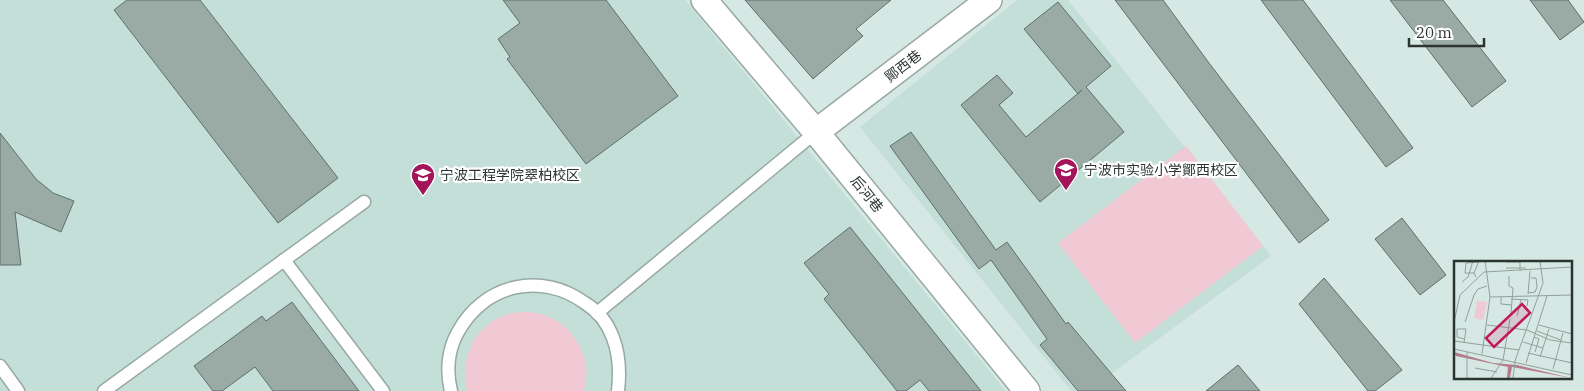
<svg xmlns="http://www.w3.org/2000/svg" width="1584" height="391" font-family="'IBM Plex Serif','Noto Sans SC',serif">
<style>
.built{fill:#c4dfd8}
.green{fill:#f0c9d4}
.building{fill:#9aaba6;stroke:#5f6f6b}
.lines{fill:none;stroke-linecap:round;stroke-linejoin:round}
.service-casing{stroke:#98a9a4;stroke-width:15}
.minor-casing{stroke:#98a9a4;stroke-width:28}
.service{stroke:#fff;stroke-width:12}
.minor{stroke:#fff;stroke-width:25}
.labels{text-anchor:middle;stroke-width:4.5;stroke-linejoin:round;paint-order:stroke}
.street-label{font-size:14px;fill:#2c3432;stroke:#fff}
.poi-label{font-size:14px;fill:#2c3432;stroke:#fff;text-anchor:start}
.inset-road{fill:none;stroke:#92a09c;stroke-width:1}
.view{fill:#c2185b;fill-opacity:0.15;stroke:#c2185b;stroke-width:2.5}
.inset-edge{fill:none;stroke:#2c3432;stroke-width:2.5}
</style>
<rect width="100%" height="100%" fill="#d6e8e3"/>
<!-- built -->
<g class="built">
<path d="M 0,0 L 685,0 L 1006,391 L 0,391 Z"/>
<path d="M 1017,0 L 1068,0 L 1271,256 L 1088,391 L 1071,391 L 860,127 Z"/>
</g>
<!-- green -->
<g class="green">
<path d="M 1186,146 L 1263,246 L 1135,343 L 1058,243 Z"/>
<path d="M 529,312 C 534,313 539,313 544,315 C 574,325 595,360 583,391 L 467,391 C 459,356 476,321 513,313 C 518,312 524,312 529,312 Z"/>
</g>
<!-- building -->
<g class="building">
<path d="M 127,0 L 200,0 L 338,178 L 278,223 L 114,10 Z"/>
<path d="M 503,0 L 606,0 L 678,96 L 586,164 L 507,59 L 510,57 L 498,39 L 520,23 Z"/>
<path d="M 745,0 L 891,0 L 856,29 L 863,36 L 813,79 Z"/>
<path d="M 1115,0 L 1163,0 L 1209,63 L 1329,220 L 1299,243 Z"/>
<path d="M 1261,0 L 1303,0 L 1413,148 L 1386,167 Z"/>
<path d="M 1390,0 L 1443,0 L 1506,81 L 1472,107 Z"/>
<path d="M 1530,0 L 1568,0 L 1584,22 L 1560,40 Z"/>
<path d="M 1058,2 L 1111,66 L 1086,87 L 1124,132 L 1040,202 L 961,105 L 997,75 L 1013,93 L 999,105 L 1026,137 L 1082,90 L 1078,94 L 1024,29 Z"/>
<path d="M 911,132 L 996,250 L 1007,242 L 1066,324 L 1068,322 L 1126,391 L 1078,391 L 1040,345 L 1047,339 L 991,260 L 979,269 L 890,146 Z"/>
<path d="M 0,133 L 36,179 L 53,193 L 74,201 L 61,232 L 15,212 L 21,265 L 0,265 Z"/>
<path d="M 1402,218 L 1446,275 L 1420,295 L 1375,239 Z"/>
<path d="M 850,227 L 981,391 L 929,391 L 920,380 L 906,391 L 897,391 L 824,299 L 829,294 L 804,263 Z"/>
<path d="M 1324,278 L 1402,370 L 1375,391 L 1368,391 L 1299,304 Z"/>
<path d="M 292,302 L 359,391 L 273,391 L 255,367 L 222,391 L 213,391 L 194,366 L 262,316 L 266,321 Z"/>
<path d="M 1238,365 L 1260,391 L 1206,391 Z"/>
</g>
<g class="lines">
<!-- service casing -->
<g class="service-casing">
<g id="service">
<path d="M 284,260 L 383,391"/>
<path d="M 597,313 L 816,132"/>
<path d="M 0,366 L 18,391"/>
<path d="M 104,391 L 364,202"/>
<path d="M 451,391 C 446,371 448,349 458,332 C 484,284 541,271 585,303 C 598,311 608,324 613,338 C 620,356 620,373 618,391"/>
</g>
</g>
<!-- minor casing -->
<g class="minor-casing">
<g id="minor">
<path d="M 704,0 L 816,132 L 1027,391"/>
<path d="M 816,132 L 989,0"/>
</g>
</g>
<!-- service -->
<use href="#service" class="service"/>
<!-- minor -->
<use href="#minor" class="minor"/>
</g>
<!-- icons -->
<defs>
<g id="school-pin" transform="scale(1.25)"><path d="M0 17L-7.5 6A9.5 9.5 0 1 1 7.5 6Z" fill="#a3155a" stroke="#fff"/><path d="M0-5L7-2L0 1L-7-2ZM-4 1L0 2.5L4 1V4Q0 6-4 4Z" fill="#fff"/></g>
<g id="university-pin" transform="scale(1.25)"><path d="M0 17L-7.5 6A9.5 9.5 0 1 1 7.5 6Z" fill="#a3155a" stroke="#fff"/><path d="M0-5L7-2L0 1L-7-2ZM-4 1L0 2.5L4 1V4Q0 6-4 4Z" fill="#fff"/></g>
</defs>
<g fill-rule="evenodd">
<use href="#school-pin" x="1066" y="170"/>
<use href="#university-pin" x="423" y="175"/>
</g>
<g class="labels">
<!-- street labels -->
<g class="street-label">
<text transform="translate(903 66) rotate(-38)" y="5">鄮西巷</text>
<text transform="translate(867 194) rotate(51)" y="5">后河巷</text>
</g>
<!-- poi labels -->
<g class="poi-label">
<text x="1084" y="175">宁波市实验小学鄮西校区</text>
<text x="440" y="180">宁波工程学院翠柏校区</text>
</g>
</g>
<!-- overview -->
<g transform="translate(1454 261)">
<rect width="118" height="118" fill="#d6e8e3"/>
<path d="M 23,40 L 33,41 L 29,59 L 20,57 Z" fill="#f0c9d4"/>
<path d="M 0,91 L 39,102 L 63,104 L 117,117 L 58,106 L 56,117 L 53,117 L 54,106 L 2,95 Z" fill="#b47b8d"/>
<path class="inset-road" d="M 52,1 L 66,1 L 66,10M 52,7 L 72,7M 20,12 L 11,12 L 12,2 L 25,1M 55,15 L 55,25 L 59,27 L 57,53M 22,16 L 20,12 L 25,0M 8,21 L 14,16 L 19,0M 74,32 L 81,31 L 83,26 L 82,17 L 77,17M 74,33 L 76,10M 36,36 L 118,34M 47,36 L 47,43 L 58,44M 57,38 L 74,39 L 73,45M 63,55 L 67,39M 0,61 L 6,34 L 30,11 L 118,6M 11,61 L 20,34 L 24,28 L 33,25M 33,64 L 73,69 L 96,79 L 118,82M 85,64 L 118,73M 83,70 L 107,79M 80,76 L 85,78 L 81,91M 0,80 L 65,89M 69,81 L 89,87M 10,82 L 12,68 L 3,68 L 3,76 L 10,78M 0,88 L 118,114M 13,91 L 13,117M 74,92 L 118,102M 28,93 L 36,36 L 31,0M 86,96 L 95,68M 72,102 L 93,35M 21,107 L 43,111M 99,108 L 109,72M 37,117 L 49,99 L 56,58M 59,117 L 61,100 L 89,22 L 86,0"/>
<path class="view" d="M 68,43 L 76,52 L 40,86 L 32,77 Z"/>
<rect width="118" height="118" class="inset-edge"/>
</g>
<!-- scale -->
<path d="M1409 38v8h75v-8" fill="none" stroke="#2c3432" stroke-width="2.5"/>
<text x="1416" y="38" font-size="15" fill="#2c3432" stroke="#ffffff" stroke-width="4" paint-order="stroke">20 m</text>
</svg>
